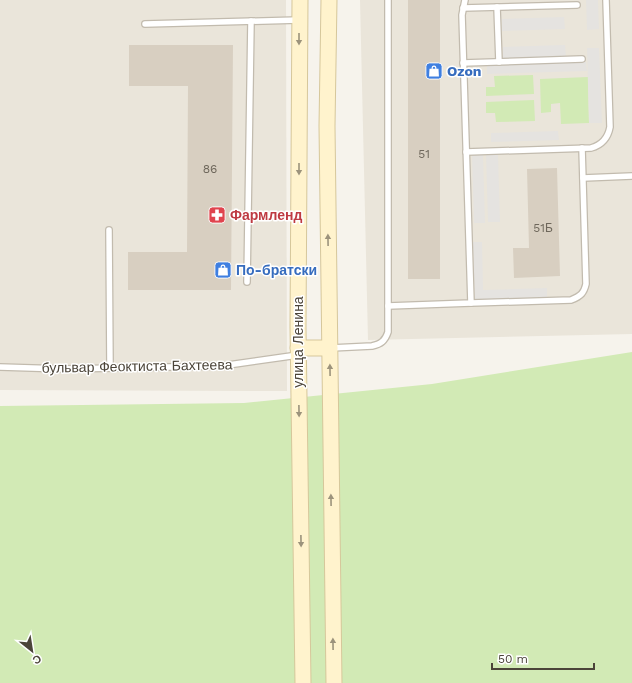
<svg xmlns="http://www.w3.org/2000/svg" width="632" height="683" font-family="'Work Sans',sans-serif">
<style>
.residential{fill:#eae5da}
.green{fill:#d2eab5}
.parking{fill:#e5e3e0}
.building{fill:#d8cfc1}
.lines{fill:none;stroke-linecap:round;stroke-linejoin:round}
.lane-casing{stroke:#c2bbae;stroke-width:8}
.secondary-casing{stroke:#d6c79b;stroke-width:17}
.lane{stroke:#fff;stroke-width:5.5}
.secondary{stroke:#fff3cd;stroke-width:15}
.oneway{fill:#9c937c}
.labels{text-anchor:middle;stroke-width:3;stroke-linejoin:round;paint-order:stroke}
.number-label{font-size:12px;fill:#6e675b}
.shop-label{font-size:14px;font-weight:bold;fill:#366cbe;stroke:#fff;text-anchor:start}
.health-label{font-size:14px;font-weight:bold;fill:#be3a42;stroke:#fff;text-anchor:start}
.street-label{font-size:14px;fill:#4b4439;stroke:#fff}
</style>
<rect width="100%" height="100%" fill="#f6f3ec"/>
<!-- residential -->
<g class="residential">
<path d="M 0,0 L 286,0 L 287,391 L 0,390 Z"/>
<path d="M 360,0 L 632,0 L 632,334 L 368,340 Z"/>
</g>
<!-- green -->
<g class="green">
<path d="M 533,75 L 534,94 L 486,96 L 486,87 L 495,87 L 494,76 Z"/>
<path d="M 588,77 L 589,123 L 561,124 L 560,103 L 551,104 L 551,112 L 541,113 L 540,79 Z"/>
<path d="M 534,100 L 535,121 L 496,122 L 495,113 L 486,113 L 486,102 Z"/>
<path d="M 632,352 L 632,683 L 0,683 L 0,406 L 244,403 L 432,384 Z"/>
</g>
<!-- parking -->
<g class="parking">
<path d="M 586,0 L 598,0 L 599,29 L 587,30 Z"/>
<path d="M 564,17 L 565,29 L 502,31 L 502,19 Z"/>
<path d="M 565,45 L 566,57 L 503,59 L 503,47 Z"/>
<path d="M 587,48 L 599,48 L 602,123 L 589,123 Z"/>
<path d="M 586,62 L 587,71 L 487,74 L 487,65 Z"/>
<path d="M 558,131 L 559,140 L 491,142 L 491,133 Z"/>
<path d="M 498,154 L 500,222 L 488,222 L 486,155 Z"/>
<path d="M 472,155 L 483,155 L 485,223 L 474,223 Z"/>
<path d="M 473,242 L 482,242 L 483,290 L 547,288 L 547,298 L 475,300 Z"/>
</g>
<!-- building -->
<g class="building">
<rect x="408" y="0" width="32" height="279"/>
<path d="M 129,45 L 233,45 L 231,290 L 128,290 L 128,252 L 187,252 L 188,86 L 129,86 Z"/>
<path d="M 557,168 L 560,276 L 514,278 L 513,248 L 529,248 L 527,169 Z"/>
</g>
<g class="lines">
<!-- lane casing -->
<g class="lane-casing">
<g id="lane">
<path d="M 497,7 L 499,62"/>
<path d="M 463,8 L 577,5"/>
<path d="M 145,24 L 299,20"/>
<path d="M 463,63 L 582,59"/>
<path d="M 466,152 L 591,148 C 602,145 608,138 610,127 L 606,0"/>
<path d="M 583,178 L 632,176"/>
<path d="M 109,230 L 110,368"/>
<path d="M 247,282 L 251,21"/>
<path d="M 471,303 L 571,300 C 581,296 584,293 586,284 L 582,148"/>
<path d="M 388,306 L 471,303 L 462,15 L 465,0"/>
<path d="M 331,348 L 372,346 C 381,344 385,341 388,332 L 388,0"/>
<path d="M 0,367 L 64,369 L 221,366 L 298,355"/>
</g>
</g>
<!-- secondary casing -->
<g class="secondary-casing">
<g id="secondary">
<path d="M 300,0 L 298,327 L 303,683"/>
<path d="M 329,0 L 327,126 L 334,683"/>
<path d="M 298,348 L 330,348"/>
</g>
</g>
<!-- lane -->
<use href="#lane" class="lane"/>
<!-- secondary -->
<use href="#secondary" class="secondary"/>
</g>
<!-- one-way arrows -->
<defs><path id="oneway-solid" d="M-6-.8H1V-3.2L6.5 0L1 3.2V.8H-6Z"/></defs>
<g class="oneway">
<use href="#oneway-solid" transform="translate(299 39) rotate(90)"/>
<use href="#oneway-solid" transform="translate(299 169) rotate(90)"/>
<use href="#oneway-solid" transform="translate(328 240) rotate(-91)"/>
<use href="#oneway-solid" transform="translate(330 370) rotate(-91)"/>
<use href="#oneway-solid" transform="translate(299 411) rotate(89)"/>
<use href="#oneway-solid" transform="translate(331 500) rotate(-91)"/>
<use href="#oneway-solid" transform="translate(301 541) rotate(89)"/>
<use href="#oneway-solid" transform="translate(333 644) rotate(-91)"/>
</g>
<!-- icons -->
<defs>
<g id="shop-square" transform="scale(0.9)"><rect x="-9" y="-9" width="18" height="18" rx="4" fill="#3f7fe0" stroke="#fff"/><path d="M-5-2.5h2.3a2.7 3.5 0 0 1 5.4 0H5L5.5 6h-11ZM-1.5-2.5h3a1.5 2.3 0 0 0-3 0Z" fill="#fff"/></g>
<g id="pharmacy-square" transform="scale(0.9)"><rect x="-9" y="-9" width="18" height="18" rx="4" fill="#e0444e" stroke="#fff"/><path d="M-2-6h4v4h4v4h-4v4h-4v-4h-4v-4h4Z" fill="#fff"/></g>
</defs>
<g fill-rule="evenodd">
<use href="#shop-square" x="434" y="71"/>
<use href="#pharmacy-square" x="217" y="215"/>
<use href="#shop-square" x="223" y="270"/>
</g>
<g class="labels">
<!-- number labels -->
<g class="number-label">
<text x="424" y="158">51</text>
<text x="210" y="173">86</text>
<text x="543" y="232">51Б</text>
</g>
<!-- shop labels -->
<g class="shop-label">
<text x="447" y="76">Ozon</text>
<text x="236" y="275">По-братски</text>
</g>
<!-- health labels -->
<g class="health-label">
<text x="230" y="220">Фармленд</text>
</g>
<!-- street labels -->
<g class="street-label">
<text transform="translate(298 342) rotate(-90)" y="5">улица Ленина</text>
<text transform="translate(137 366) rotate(-1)" y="5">бульвар Феоктиста Бахтеева</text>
</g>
</g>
<!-- north arrow -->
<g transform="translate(32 651) rotate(150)" stroke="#ffffff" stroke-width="3" paint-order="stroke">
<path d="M0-3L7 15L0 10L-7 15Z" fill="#4b4439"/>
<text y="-6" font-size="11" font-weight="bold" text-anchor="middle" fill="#4b4439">С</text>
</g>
<!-- scale -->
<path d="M492 663v6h102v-6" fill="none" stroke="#4b4439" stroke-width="2"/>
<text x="498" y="663" font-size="12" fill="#4b4439" stroke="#ffffff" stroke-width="3" paint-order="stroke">50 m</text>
</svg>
